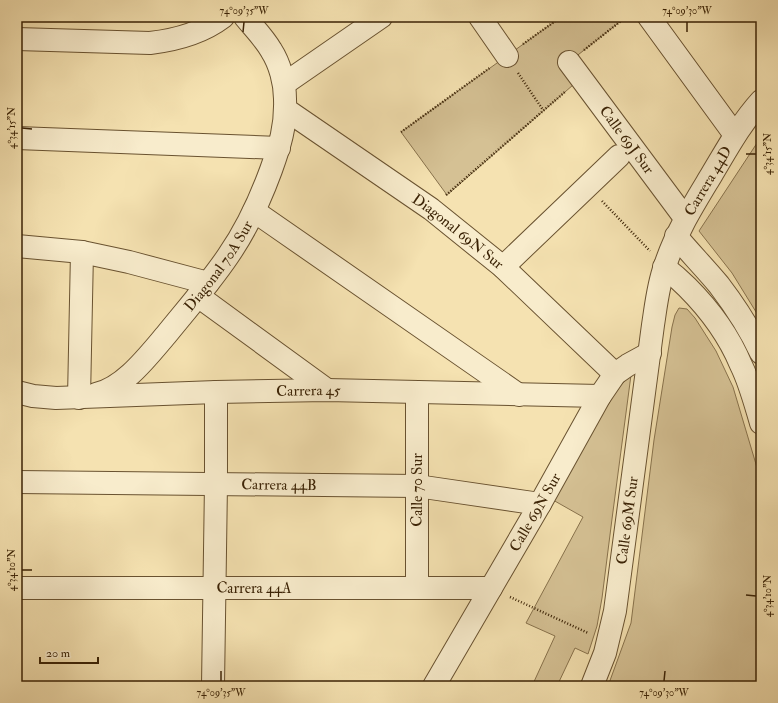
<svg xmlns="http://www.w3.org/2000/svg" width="778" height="703" font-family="'IM FELL Double Pica',serif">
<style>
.green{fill:#d5c194;stroke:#88724c}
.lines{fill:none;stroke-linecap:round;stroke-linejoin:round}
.minor-casing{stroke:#695230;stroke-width:24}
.path{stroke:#3a2205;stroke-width:2.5;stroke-dasharray:1 2;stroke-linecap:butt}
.minor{stroke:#f8eccc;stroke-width:22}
.ticks{fill:none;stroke:#3a2205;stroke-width:1.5}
.labels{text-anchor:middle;stroke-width:3;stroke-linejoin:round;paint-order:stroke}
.street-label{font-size:15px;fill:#3a2205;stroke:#f8eccc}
.neatline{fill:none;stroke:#3a2205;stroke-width:1.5}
.ticks-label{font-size:10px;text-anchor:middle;fill:#3a2205}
</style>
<rect width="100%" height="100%" fill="#f5e2b1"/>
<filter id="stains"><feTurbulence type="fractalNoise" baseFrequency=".005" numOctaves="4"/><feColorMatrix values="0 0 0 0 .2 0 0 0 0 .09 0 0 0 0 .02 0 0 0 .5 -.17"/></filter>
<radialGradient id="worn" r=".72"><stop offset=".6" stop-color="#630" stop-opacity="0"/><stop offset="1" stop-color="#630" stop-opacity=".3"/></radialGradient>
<!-- green -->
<g class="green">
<path d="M 561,17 L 626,17 L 569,62 L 581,78 L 447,195 L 401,132 Z"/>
<path d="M 761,137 L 761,320 L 732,273 L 699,231 Z"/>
<path d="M 679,308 L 687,309 L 695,318 L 716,351 L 733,387 L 761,481 L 761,686 L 608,686 L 631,623 L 654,440 L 672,327 L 675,315 Z"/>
<path d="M 631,375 L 612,519 L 602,598 L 597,626 L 588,654 L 575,648 L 557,686 L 532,686 L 555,636 L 526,623 L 583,517 L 553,500 L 616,390 Z"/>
</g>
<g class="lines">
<!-- minor casing -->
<g class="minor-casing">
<g id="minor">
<path d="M 480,17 L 507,56"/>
<path d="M 649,17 L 735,135"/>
<path d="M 17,39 L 150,43 C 176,40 202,33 223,17"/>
<path id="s1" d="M 569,62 L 685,218"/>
<path d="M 284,84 L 381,17"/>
<path id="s2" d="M 285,109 L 431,209 L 503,267 L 615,374"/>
<path d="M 17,138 L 279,148"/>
<path d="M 254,211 L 519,395"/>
<path d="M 676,236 C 690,253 705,268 719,285 C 735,306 750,329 761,353"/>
<path d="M 17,246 L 82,252 L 129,262 L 208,283"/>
<path d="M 503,267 L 619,156"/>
<path d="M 664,267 C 672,273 680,280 687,287 C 709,309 729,336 741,365 C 750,383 755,403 761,423"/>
<path d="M 198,296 L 327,390"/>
<path id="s3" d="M 17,392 L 33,396 L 56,398 L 216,392 L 327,390 L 600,396"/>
<path id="s4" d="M 96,394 C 124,388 148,356 166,335 C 187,309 209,284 228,256 C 246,230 260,200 271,170 C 280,145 286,127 285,99 C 285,83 280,64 271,50 C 264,38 254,28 245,17"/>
<path d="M 79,398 L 82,252"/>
<path id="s5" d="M 17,482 L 417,486 L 540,504"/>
<path id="s6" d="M 17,588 L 491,588"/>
<path d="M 417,588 L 417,392"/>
<path d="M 213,686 L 216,483 L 216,392"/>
<path id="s7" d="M 434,686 L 540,504 L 600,396 L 615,374 L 628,365 L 650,353"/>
<path id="s8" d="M 592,686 L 605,653 L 615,611 L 653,325 C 656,306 658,285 665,266 C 676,232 694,204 712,174 C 727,149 741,123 761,101"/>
</g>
</g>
<!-- path -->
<g class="path">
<path d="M 523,44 L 561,17"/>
<path d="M 584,50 L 626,17"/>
<path d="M 518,73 L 543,110"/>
<path d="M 401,132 L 491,67"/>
<path d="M 446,195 L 566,91"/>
<path d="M 602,201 L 650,251"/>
<path d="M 510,597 L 588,633"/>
</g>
<!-- minor -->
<use href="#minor" class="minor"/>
</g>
<!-- ticks -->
<path class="ticks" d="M 243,32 L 244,22M 687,32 L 687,22M 22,128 L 32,129M 746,154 L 756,154M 22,570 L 32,570M 746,595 L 756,596M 221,681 L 221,671M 664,681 L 665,671"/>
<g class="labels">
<!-- street labels -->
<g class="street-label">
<text dy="5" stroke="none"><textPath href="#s1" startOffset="97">Calle 69J Sur</textPath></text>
<text dy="5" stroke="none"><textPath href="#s8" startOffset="523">Carrera 44D</textPath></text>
<text dy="5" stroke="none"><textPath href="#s2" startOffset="212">Diagonal 69N Sur</textPath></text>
<text dy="5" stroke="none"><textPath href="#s4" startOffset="180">Diagonal 70A Sur</textPath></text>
<text dy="5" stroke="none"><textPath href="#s3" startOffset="292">Carrera 45</textPath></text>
<text dy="5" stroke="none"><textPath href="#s5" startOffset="262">Carrera 44B</textPath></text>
<text transform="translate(417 490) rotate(-90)" y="5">Calle 70 Sur</text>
<text dy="5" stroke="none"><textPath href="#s7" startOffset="201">Calle 69N Sur</textPath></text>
<text dy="5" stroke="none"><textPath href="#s8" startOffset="170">Calle 69M Sur</textPath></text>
<text dy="5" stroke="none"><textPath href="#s6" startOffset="237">Carrera 44A</textPath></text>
</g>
</g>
<!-- margin -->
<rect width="778" height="703" fill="none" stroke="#f5e2b1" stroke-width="44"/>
<!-- scale -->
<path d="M40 657v6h58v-6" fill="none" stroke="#3a2205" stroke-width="2"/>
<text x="46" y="657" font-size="12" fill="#3a2205" stroke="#f8eccc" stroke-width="3" paint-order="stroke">20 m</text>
<rect x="22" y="22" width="734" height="659" class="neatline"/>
<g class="ticks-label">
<text x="244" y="14">74°09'35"W</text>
<text x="687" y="14">74°09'30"W</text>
<text transform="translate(11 128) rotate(-90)" y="4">4°34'15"N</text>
<text transform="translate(767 154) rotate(-90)" y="4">4°34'15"N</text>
<text transform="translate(11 570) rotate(-90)" y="4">4°34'10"N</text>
<text transform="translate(767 596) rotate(-90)" y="4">4°34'10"N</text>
<text x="221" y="696">74°09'35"W</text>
<text x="664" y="696">74°09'30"W</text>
</g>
<rect width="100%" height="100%" filter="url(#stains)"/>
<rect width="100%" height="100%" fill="url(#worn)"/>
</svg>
